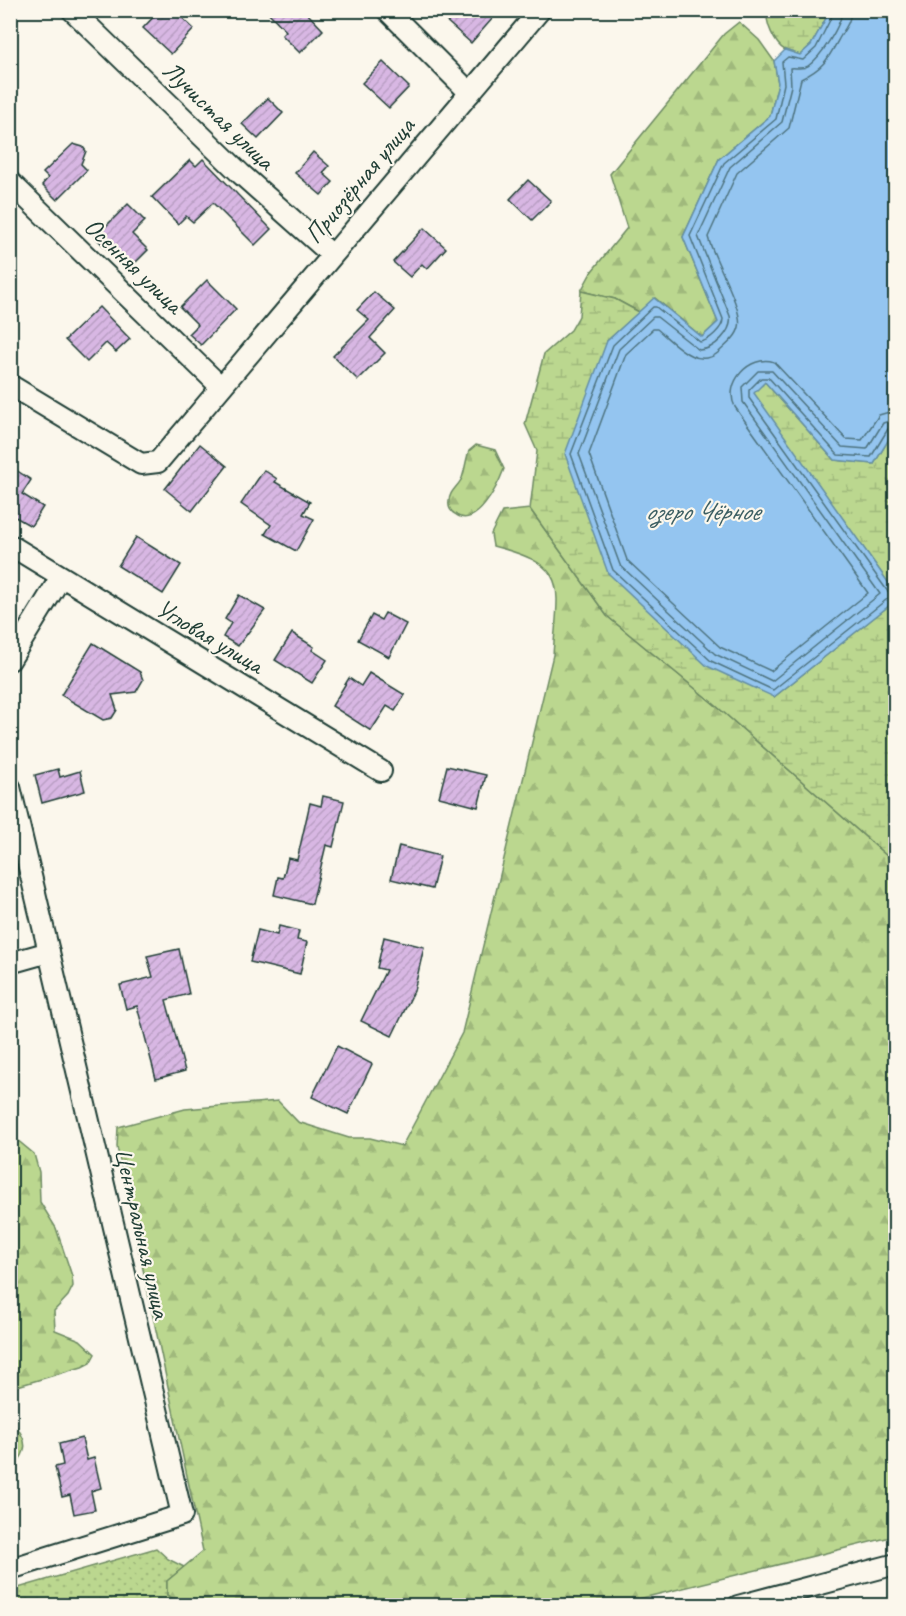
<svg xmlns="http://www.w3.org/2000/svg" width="906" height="1616" font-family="Caveat,sans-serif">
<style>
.grass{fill:url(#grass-dots);stroke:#6d8a62;stroke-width:1.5}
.forest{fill:url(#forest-firs);stroke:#6d8a62;stroke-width:1.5}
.wetland{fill:url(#wetland-marsh);stroke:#6d8a62;stroke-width:1.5}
.water{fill:#94c5f0;stroke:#658fa5;stroke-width:1.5}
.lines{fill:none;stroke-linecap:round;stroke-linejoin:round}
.shore{stroke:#4e737f;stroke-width:1.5}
.building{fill:url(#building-hatch);stroke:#1f3d34;stroke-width:1.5}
.minor-casing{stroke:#1f3d34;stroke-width:24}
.minor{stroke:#fbf7ec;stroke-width:20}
.labels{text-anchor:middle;stroke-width:4.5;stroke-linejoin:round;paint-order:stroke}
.street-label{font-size:26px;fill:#1f3d34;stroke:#fbf7ec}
.water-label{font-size:27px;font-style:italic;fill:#3c5f63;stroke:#fbf7ec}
</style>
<defs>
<pattern id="grass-dots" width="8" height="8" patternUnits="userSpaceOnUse" patternTransform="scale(1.5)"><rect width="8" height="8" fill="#bbd78f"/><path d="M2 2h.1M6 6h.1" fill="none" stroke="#a0b97c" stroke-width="1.8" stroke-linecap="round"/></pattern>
<pattern id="forest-firs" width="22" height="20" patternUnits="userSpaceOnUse" patternTransform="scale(1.5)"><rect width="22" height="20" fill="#bbd78f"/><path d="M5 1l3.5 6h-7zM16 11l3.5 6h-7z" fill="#a0b97c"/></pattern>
<pattern id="wetland-marsh" width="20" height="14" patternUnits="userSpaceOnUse" patternTransform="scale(1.5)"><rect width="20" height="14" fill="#bbd78f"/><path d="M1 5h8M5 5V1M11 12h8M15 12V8" fill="none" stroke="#a0b97c"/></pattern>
<pattern id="building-hatch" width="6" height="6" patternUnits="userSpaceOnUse" patternTransform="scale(1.5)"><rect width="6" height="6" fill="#d8b7e3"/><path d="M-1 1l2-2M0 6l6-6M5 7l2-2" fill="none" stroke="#b99ec3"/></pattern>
</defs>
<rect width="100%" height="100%" fill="#fbf7ec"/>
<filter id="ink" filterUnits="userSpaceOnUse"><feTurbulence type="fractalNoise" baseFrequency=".0167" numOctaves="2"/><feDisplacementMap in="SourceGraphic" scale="12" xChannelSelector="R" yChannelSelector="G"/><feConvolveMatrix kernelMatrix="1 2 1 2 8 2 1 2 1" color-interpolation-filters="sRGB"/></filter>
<g filter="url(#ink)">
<!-- grass -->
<path class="grass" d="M 156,1548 L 168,1559 L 184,1567 L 167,1581 L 167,1595 L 183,1605 L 11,1606 L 11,1590 Z"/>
<!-- forest -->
<g class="forest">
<path d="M 739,22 L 759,40 L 774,61 L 778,83 L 770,116 L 719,159 L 683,237 L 718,322 L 702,337 L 655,298 L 639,312 L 615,299 L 581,291 L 592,271 L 627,228 L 610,174 L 724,34 Z"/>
<path d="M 476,445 L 495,450 L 504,469 C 498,485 476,531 455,514 C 451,512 448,507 449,502 C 449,491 458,487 462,478 C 465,470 466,459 469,451 Z"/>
<path d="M 530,509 L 607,616 L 714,704 L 895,863 L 895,1536 L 614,1605 L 183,1605 L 167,1595 L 167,1581 L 203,1551 L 117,1147 L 118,1127 L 185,1109 L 278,1101 L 298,1122 L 349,1138 L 370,1138 L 402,1146 L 462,1033 L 553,655 C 558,584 571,566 493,546 L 491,534 L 502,512 Z"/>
<path d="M 10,1134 L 34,1154 L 39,1172 L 40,1202 L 56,1228 L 72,1276 L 73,1286 L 68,1296 L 54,1311 L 55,1330 L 80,1340 L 95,1354 L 90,1363 L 82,1367 L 11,1388 Z"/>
<path d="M 10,1417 C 20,1432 32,1444 19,1460 L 11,1460 Z"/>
</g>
<!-- wetland -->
<g class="wetland">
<path d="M 768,11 L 830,11 L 811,45 L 800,55 C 796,53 789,52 785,50 C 775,45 764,21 768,11 Z"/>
<path d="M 581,291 L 615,299 L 639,312 L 607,341 L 774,697 L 895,601 L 895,863 L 714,704 L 607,616 L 530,509 L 537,451 L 525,424 L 544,354 L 571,330 L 579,316 Z"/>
<path d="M 765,382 L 834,460 L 874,464 L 895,429 L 895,592 L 753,393 Z"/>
</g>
<!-- water -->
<path class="water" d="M 830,11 L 895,11 L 895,429 L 874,464 L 834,460 L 765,382 L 754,393 L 895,592 L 895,601 L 774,697 L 707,666 L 608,573 L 565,454 L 607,341 L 654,298 L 702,337 L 718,322 L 683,237 L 719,159 L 770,116 L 778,83 L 774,61 L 785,50 L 800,55 L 811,45 Z"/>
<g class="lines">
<!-- shore -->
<g class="shore">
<path d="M 835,10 L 816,48 L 803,60 L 788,57 L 782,62 L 784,84 L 776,119 L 724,163 L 690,236 L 723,319 C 723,328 709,341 700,342 L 656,307 L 653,307 L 613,345 L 571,454 L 613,570 L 711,661 L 773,690 L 891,596 L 749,398 L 749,390 L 761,378 L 769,378 L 838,455 L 871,457 L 888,429 L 896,427"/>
<path d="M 842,10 C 842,25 820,58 808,66 C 802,70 796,67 790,68 L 791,86 L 782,122 L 730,167 L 698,236 L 730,316 C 733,331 714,350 699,350 L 657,317 L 653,317 L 619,349 L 579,454 L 620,565 L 715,654 L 772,681 L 880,594 L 743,402 L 742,387 L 758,371 L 772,371 L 842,447 L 867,449 L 883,423 L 896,419"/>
<path d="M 851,10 C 851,22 845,28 840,37 C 828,59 824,68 801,79 L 789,128 L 737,173 L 708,237 C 713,258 744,309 739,327 C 737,337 726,345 719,352 C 697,371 674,343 657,329 L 653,329 L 626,354 L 589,454 L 627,560 L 720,647 L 771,671 L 868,593 L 735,407 C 723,383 750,354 774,362 L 846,439 L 862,440 L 879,415 L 896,410"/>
</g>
</g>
<!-- building -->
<g class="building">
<path d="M 160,10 L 174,10 L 194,29 L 171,54 L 143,28 Z"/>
<path d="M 266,10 L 304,10 L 323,30 L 300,53 L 282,35 L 286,31 Z"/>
<path d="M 434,10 L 500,10 L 471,43 Z"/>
<path d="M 383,62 L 409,87 L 389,108 L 362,83 Z"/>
<path d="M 268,98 L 283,113 L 258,139 L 242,124 Z"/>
<path d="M 73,144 L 83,147 L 86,151 L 81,164 L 87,170 L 57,200 L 42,185 L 48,178 L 43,173 Z"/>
<path d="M 313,152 L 329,166 L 323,173 L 333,182 L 321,195 L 295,173 Z"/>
<path d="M 203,159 L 271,229 L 255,245 L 213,203 L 193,222 L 186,216 L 178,224 L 152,197 L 190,160 L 196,166 Z"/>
<path d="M 528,180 L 551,201 L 532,220 L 510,199 Z"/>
<path d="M 128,204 L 145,221 L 132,234 L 148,250 L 128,270 L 95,237 Z"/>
<path d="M 424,228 L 446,248 L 427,269 L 422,264 L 410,277 L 393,262 Z"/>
<path d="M 207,280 L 236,309 L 201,345 L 189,334 L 198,325 L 180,307 Z"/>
<path d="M 374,292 L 395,310 L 370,338 L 385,353 L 358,380 L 333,356 L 369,320 L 357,310 Z"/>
<path d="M 99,307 L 130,339 L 116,352 L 106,343 L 87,362 L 65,340 Z"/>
<path d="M 200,444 L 227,466 L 192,511 L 165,489 Z"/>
<path d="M 16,470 L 31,480 L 22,494 L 43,507 L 31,526 L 10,514 L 10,480 Z"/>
<path d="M 264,470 L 277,479 L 275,482 L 310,502 L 303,514 L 314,519 L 296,551 L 265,534 L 271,525 L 241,504 Z"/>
<path d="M 136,537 L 181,565 L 163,594 L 118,566 Z"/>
<path d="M 239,595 L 265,610 L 238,646 L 223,637 L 231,623 L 225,619 Z"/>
<path d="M 385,613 L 406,624 L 389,657 L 358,640 L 372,615 L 381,620 Z"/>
<path d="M 292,633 L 314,647 L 312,650 L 327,660 L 312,683 L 275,660 Z"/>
<path d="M 93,643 L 140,672 L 143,680 L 136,692 L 112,695 L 117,710 L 112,718 L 103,720 L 61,695 Z"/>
<path d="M 369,673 L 405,695 L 395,711 L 387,706 L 371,731 L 332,706 L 349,678 L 361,686 Z"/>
<path d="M 447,766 L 486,775 L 478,807 L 439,797 Z"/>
<path d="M 58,769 L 60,777 L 80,771 L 85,791 L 42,803 L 35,775 Z"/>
<path d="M 323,796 L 344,801 L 333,847 L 326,845 L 312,904 L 274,895 L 278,877 L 283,878 L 288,858 L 297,860 L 310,803 L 321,806 Z"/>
<path d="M 399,846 L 440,856 L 432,889 L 391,879 Z"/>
<path d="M 279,926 L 299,931 L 297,940 L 307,942 L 300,974 L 250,962 L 258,930 L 277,935 Z"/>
<path d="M 384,937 L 424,947 L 414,991 L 392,1036 L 361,1021 L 386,970 L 377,968 Z"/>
<path d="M 179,949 L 189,994 L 166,1000 L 185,1071 L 156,1079 L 137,1006 L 126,1009 L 120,985 L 153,977 L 147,956 Z"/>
<path d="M 337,1046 L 372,1064 L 348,1114 L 312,1097 Z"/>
<path d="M 82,1438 L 87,1460 L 94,1458 L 101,1488 L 91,1491 L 95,1510 L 74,1514 L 70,1495 L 62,1497 L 55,1467 L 63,1465 L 59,1444 Z"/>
</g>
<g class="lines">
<!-- minor casing -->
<g class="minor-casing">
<g id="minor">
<path d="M 72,10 L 241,174 L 332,255"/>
<path d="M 387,10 L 470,93"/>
<path d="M 10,182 L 220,386"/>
<path d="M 10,385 L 141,464 L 158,462 L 540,10"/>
<path d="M 10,545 L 381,771"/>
<path d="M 10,660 L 61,577"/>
<path d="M 10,787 L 182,1515 L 10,1569"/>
<path d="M 10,963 L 49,952"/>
<path d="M 738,1606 L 896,1564"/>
</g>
</g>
<!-- minor -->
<use href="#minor" class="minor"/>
</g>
</g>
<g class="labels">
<!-- street labels -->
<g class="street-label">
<text transform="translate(219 115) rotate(44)" y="9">Лучистая улица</text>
<text transform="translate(359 180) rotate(-50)" y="9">Приозёрная улица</text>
<text transform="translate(134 265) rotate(44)" y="9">Осенняя улица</text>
<text transform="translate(210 636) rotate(31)" y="9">Угловая улица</text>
<text transform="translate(143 1233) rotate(77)" y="9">Центральная улица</text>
</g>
<!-- water labels -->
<g class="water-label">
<text x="702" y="520">озеро Чёрное</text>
</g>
</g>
<!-- margin -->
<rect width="906" height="1616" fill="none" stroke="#fbf7ec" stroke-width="36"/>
<rect x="18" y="18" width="870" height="1580" fill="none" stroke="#1f3d34" stroke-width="2" filter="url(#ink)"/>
</svg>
